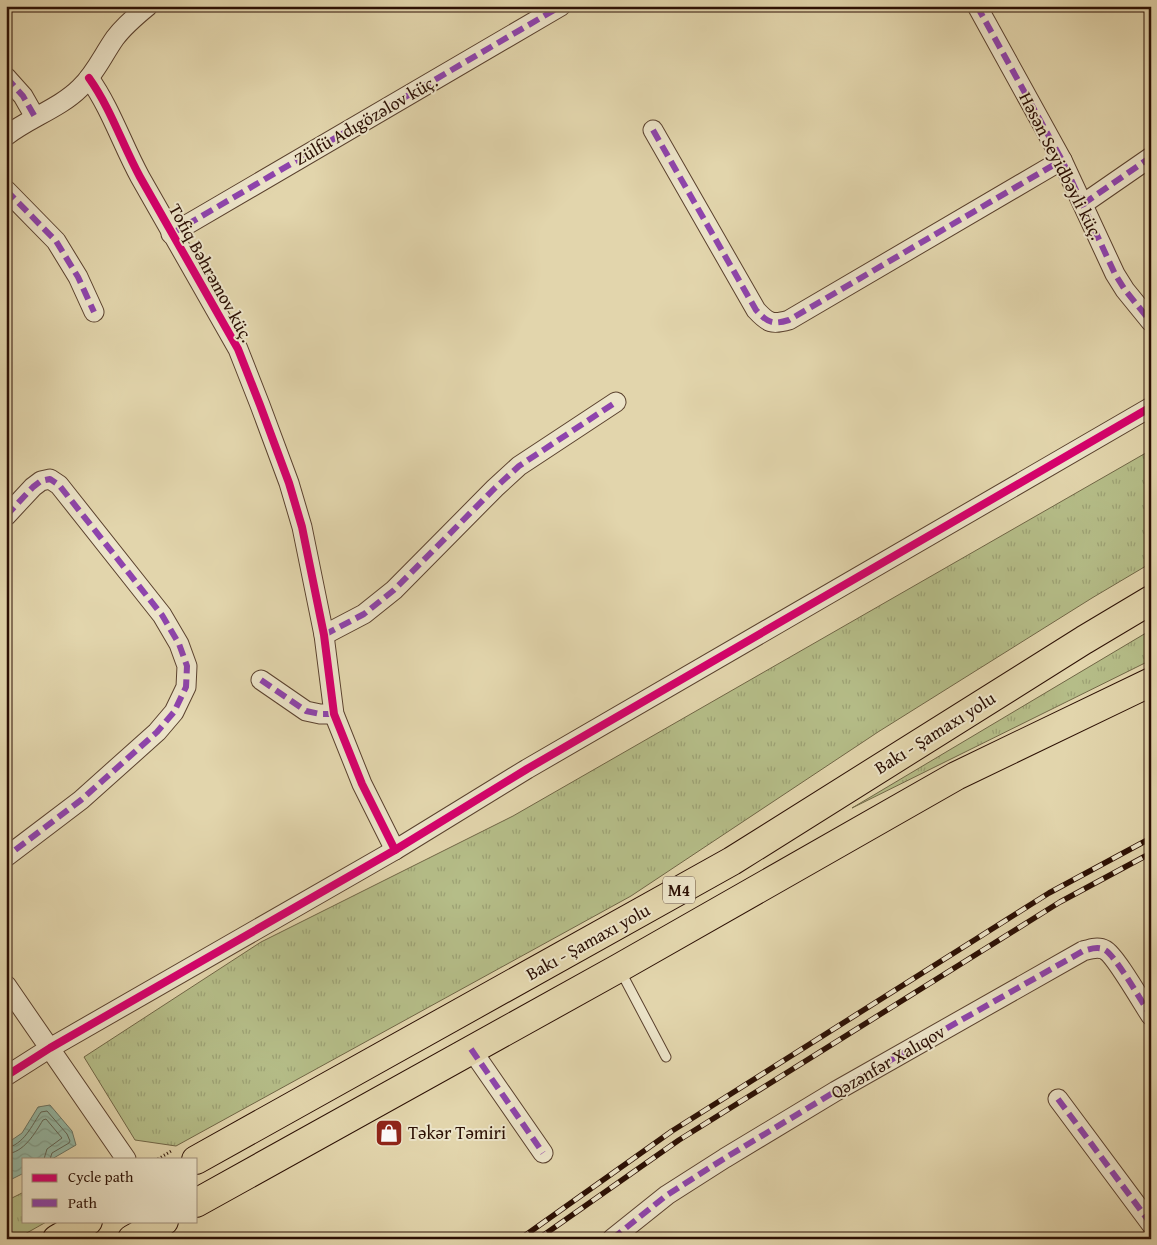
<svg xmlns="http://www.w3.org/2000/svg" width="1157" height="1245" font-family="'Gentium Book Plus',serif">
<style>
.grass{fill:url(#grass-tufts);stroke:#706646}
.water{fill:url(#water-waves);stroke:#6b7565}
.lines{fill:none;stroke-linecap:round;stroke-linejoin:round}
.shore{stroke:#606455;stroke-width:1}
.lane-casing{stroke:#5a412e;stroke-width:11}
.street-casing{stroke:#5a412e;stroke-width:21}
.highway-casing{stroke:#2c1004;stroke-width:30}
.path{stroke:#2c1004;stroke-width:3;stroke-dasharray:1 2.5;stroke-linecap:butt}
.lane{stroke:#ece4c9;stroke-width:9}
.street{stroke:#ece4c9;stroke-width:19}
.highway{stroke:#e2d5ac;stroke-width:28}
.rail-casing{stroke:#2c1004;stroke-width:5.5}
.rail{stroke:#ece4c9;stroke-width:4;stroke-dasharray:11;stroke-linecap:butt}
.quiet{stroke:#8e44ad;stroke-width:6;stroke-dasharray:12 6;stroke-linecap:butt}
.cycleway-casing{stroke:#ece4c9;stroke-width:11}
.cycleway{stroke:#d6006c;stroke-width:8}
.labels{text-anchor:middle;stroke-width:4;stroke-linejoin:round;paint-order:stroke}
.shield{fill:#ece4c9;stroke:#66503f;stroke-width:1}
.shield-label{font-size:16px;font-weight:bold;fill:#2c1004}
.street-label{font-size:18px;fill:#2c1004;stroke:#ece4c9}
.poi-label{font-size:18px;fill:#2c1004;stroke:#ece4c9;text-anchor:start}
</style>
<defs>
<pattern id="grass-tufts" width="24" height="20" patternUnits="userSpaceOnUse" patternTransform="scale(1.25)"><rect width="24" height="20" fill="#b5bd88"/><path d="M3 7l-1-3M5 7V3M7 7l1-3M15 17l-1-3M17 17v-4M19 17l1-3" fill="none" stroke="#9ca174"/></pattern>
<pattern id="water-waves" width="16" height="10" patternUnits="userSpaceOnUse" patternTransform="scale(1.25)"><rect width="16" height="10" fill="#95b9a6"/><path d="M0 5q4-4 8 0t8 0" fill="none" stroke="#819e8d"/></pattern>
</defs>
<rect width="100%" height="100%" fill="#e2d5ac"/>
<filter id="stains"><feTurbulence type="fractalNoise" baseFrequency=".004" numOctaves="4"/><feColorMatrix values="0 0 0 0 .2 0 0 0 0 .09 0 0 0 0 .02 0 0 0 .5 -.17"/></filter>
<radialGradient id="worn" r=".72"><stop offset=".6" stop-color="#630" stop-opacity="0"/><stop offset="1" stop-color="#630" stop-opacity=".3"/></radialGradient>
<!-- grass -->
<g class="grass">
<path d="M 1151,450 L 1151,563 L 1092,598 L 878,732 L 631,896 L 176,1146 L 135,1140 L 84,1057 L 261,942 L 513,816 Z"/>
<path d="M 1151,630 L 1151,660 L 852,808 Z"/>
<path d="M 24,1192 L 24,1221 L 48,1221 L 16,1239 L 6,1239 L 6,1201 Z"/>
</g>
<!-- water -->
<path class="water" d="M 50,1105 L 72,1131 L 76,1145 L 52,1159 L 24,1159 L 24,1173 L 6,1182 L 6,1144 L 22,1133 L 38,1107 Z"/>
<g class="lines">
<!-- shore -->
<g class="shore">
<path d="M 6,1148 C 24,1145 32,1125 41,1112 L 47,1111 L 67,1134 L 70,1141 L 69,1143 L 52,1153 L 50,1159"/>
<path d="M 6,1154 C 24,1153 35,1133 43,1120 L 46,1119 L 62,1138 L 47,1149 L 44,1159"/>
</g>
<!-- lane casing -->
<g class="lane-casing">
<path id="lane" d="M 620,970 L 666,1057"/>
</g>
<!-- street casing -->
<g class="street-casing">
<g id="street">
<path d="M 977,6 L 1062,160 L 1115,274 L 1125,290 L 1151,322"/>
<path d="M 6,77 L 23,96 L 35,117"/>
<path d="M 89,78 C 111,109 122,144 140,177 L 238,349 L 260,405 L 289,483 L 302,527 L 324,635 L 334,714 L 362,784 L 395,850"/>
<path d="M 653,130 L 756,310 C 768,323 772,325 789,320 L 1062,160"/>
<path d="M 6,136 C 29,118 60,108 80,88 C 95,74 103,55 115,38 C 124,26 137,15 148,6"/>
<path d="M 6,190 L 56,241 L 78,277 L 94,312"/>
<path d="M 1083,204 L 1151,157"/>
<path d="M 171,234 L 561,6"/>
<path d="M 6,516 L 33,487 L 41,481 L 50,479 L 59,485 L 162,615 L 179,644 L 187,666 L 186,687 L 174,712 L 157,732 L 81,800 L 6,857"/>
<path d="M 324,635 L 364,614 L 394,590 L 495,488 L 519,466 L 616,402"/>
<path d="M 261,680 L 306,711 L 320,714 L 334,714"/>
<path d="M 6,985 L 126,1159"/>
<path d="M 471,1049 L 543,1153"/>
<path d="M 6,1076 L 50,1048 L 395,850 L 527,769 L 1151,407"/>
<path d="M 1058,1099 L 1151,1224"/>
<path d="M 612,1239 L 667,1195 L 725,1158 L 836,1091 L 1083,951 C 1090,949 1098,946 1105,950 C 1115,955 1143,1004 1151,1016"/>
</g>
</g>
<!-- highway casing -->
<g class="highway-casing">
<g id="highway">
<path d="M 196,1160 L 732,861 L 1084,640 L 1151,600"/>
<path d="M 196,1203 L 619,968 L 956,776 L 1151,682"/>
<path d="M 57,1239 L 88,1221"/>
<path d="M 132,1239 L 164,1221"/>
</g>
</g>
<!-- path -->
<path class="path" d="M 158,1159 L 173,1150"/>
<!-- lane -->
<use href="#lane" class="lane"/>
<!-- street -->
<use href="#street" class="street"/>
<!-- highway -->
<use href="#highway" class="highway"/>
<!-- rail casing -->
<g class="rail-casing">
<g id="rail">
<path d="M 520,1239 L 672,1131 L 1049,893 L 1151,838"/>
<path d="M 538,1239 L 679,1140 L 1060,902 L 1151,853"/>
</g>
</g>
<!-- rail -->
<use href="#rail" class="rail"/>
<!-- quiet -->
<g class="quiet">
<path d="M 977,6 L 1062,160 L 1115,274 L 1125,290 L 1151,322"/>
<path d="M 6,77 L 23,96 L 35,117"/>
<path d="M 653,130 L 756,310 C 768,323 772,325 789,320 L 1062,160"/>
<path d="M 6,190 L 56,241 L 78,277 L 94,312"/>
<path d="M 1083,204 L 1151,157"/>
<path d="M 171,234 L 561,6"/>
<path d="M 6,516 L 33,487 L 41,481 L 50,479 L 59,485 L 162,615 L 179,644 L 187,666 L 186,687 L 174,712 L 157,732 L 81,800 L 6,857"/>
<path d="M 324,635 L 364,614 L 394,590 L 495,488 L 519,466 L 616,402"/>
<path d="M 261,680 L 306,711 L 320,714 L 334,714"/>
<path d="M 471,1049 L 543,1153"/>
<path d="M 1058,1099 L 1151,1224"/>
<path d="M 612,1239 L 667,1195 L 725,1158 L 836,1091 L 1083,951 C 1090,949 1098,946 1105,950 C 1115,955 1143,1004 1151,1016"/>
</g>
<!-- cycleway casing -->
<g class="cycleway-casing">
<g id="cycleway">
<path d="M 89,78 C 111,109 122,144 140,177 L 238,349 L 260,405 L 289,483 L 302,527 L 324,635 L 334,714 L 362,784 L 395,850"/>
<path d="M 6,1076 L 50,1048 L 395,850 L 527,769 L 1151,407"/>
</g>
</g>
<!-- cycleway -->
<use href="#cycleway" class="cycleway"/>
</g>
<!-- icons -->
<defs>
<g id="shop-square" transform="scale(1.4375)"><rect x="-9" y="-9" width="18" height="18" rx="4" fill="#8f2418" stroke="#ece4c9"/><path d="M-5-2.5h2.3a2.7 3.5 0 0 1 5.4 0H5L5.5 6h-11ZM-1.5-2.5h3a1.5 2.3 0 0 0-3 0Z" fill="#fff"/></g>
</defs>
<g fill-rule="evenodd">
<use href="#shop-square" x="389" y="1133"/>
</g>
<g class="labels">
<!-- shield labels -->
<rect class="shield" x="663" y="876.5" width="32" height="27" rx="4"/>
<g class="shield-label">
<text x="679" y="896">M4</text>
</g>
<!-- street labels -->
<g class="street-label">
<text transform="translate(366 120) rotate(-30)" y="6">Zülfü Adıgözəlov küç.</text>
<text transform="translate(1061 166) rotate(63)" y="6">Həsən Seyidbəyli küç.</text>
<text transform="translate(211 273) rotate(61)" y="6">Tofiq Bəhrəmov küç.</text>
<text transform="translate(935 733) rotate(-32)" y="6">Bakı - Şamaxı yolu</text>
<text transform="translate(588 942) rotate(-29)" y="6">Bakı - Şamaxı yolu</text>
<text transform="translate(888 1062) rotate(-30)" y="6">Qəzənfər Xalıqov</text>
</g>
<!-- poi labels -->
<g class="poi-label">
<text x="408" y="1139">Təkər Təmiri</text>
</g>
</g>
<!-- margin -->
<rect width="1157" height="1245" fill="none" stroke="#e2d5ac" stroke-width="25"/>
<rect x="8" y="8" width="1142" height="1230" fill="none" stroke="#2c1004" stroke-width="2.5"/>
<rect x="12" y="12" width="1132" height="1220" fill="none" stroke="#2c1004"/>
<!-- legend -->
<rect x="22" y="1158" width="175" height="65" fill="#ece4c9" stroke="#9f8f7a"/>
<rect x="32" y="1174" width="25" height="8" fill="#d6006c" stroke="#9f8f7a"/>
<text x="68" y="1182" font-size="15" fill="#2c1004">Cycle path</text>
<rect x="32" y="1199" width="25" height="8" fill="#8e44ad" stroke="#9f8f7a"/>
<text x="68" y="1208" font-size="15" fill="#2c1004">Path</text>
<rect width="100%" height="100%" filter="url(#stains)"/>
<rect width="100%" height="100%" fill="url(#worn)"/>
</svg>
